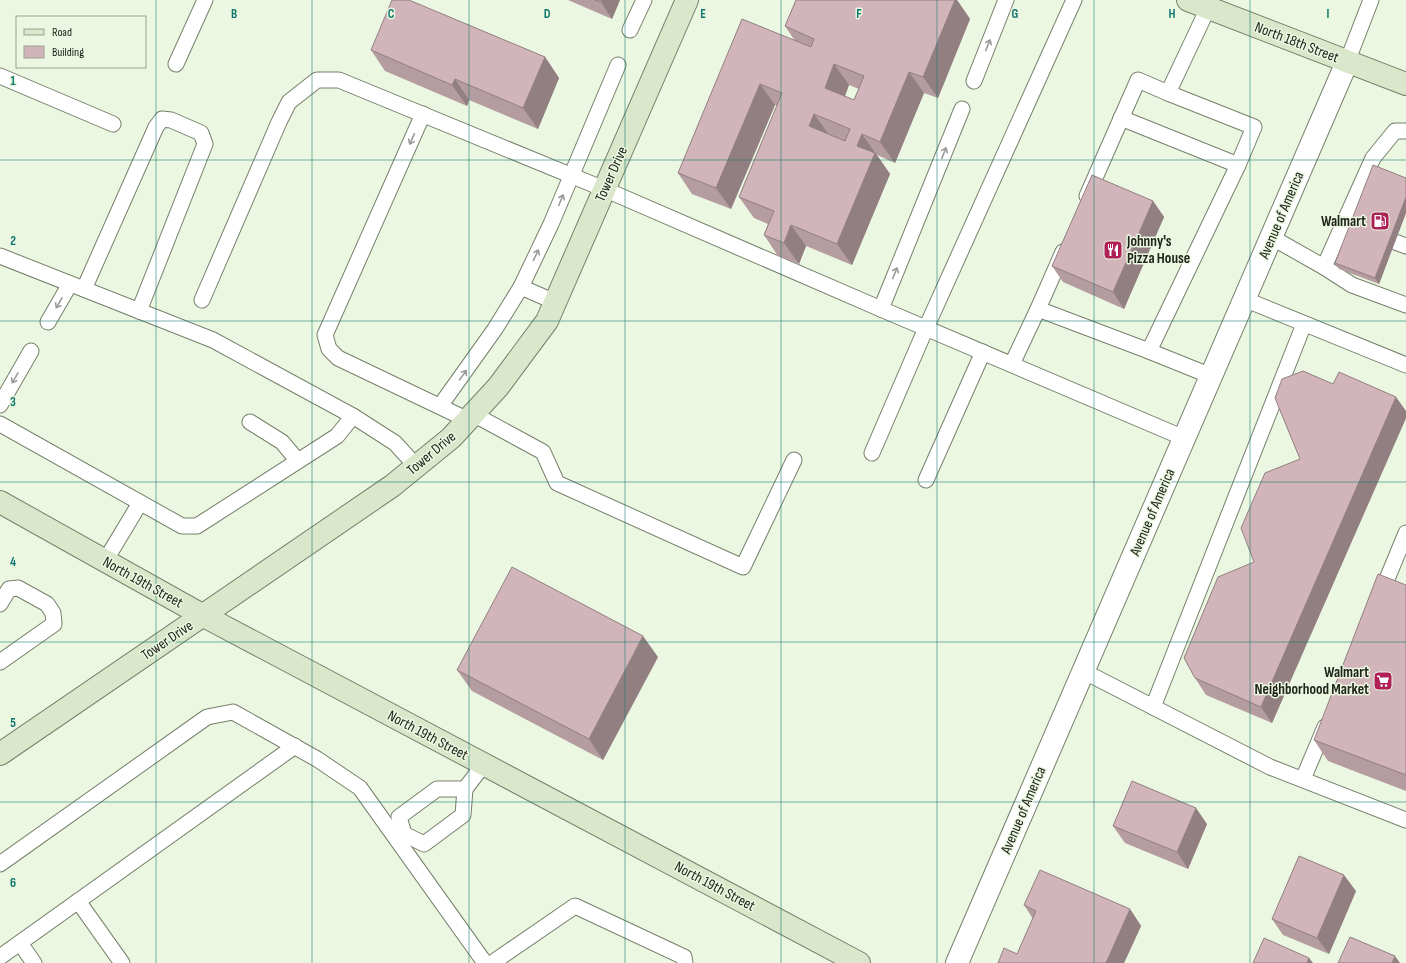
<svg xmlns="http://www.w3.org/2000/svg" width="1406" height="963" font-family="'Sofia Sans Condensed',sans-serif">
<style>
.lines{fill:none;stroke-linecap:round;stroke-linejoin:round}
.lane-casing{stroke:#76806c;stroke-width:17}
.street-casing{stroke:#76806c;stroke-width:24}
.secondary-casing{stroke:#76806c;stroke-width:24}
.lane{stroke:#fff;stroke-width:15}
.street{stroke:#fff;stroke-width:22}
.secondary{stroke:#dae7cb;stroke-width:22}
.wall{fill:#b49ca0;fill-rule:evenodd}
.shaded-wall{fill:#927f82}
.building{fill:#d1b5ba;stroke:#927f82;fill-rule:evenodd}
.oneway{stroke:#9b9c98}
.grid{fill:none;stroke:#0f766e;stroke-width:1;stroke-opacity:0.55}
.labels{text-anchor:middle;stroke-width:3;stroke-linejoin:round;paint-order:stroke}
.street-label{font-size:15px;fill:#20241b;stroke:#ebf7e0}
.poi-label{font-size:15px;font-weight:bold;fill:#20241b;stroke:#ebf7e0;text-anchor:end}
.grid-label{font-size:13px;text-anchor:middle;font-weight:bold;fill:#0f766e;stroke:#ebf7e0;stroke-width:3;stroke-linejoin:round;paint-order:stroke}
</style>
<rect width="100%" height="100%" fill="#ebf7e0"/>
<g class="lines">
<!-- lane casing -->
<g class="lane-casing">
<g id="lane">
<path d="M 1208,8 L 1168,93 L 1254,127 L 1238,165 L 1149,351 L 1211,376"/>
<path d="M 630,30 L 644,0"/>
<path d="M 1347,62 L 1371,0"/>
<path d="M 176,64 L 205,0"/>
<path d="M 0,76 L 113,124"/>
<path d="M 974,81 L 1006,0"/>
<path d="M 423,114 L 325,335 L 329,349 L 338,358 L 468,420"/>
<path d="M 1121,118 L 1238,165"/>
<path d="M 1087,196 L 1138,80 L 1168,93"/>
<path d="M 1271,237 L 1324,267 L 1352,285 L 1406,305"/>
<path d="M 1395,242 L 1406,246"/>
<path d="M 1063,252 L 1038,309 L 1149,351"/>
<path d="M 0,256 L 213,340 L 353,416 L 395,443 L 416,466"/>
<path d="M 1324,267 L 1373,158 L 1395,131 L 1406,131"/>
<path d="M 521,287 L 555,302"/>
<path d="M 84,289 L 156,127 L 162,119 L 171,120 L 201,133 L 205,144 L 139,311"/>
<path d="M 1244,299 L 1406,365"/>
<path d="M 202,300 L 279,122 L 289,102 L 317,80 L 339,80 L 604,189 L 881,309 L 1184,438"/>
<path d="M 881,309 L 962,109"/>
<path d="M 48,322 L 70,284"/>
<path d="M 1012,364 L 1038,309"/>
<path d="M 0,405 L 31,351"/>
<path d="M 440,406 L 495,329 L 521,287 L 551,224 L 618,65"/>
<path d="M 473,414 L 543,452 L 557,483 L 743,567 L 794,460"/>
<path d="M 250,422 L 282,442 L 298,461"/>
<path d="M 0,424 L 182,526 L 197,526 L 337,436 L 353,416"/>
<path d="M 872,453 L 926,328 L 1074,0"/>
<path d="M 926,480 L 983,352"/>
<path d="M 105,561 L 140,503"/>
<path d="M 1380,596 L 1406,533"/>
<path d="M 0,604 L 9,589 L 18,588 L 47,604 L 53,613 L 54,624 L 0,662"/>
<path d="M 1083,671 L 1270,767 L 1406,820"/>
<path d="M 1153,707 L 1304,324"/>
<path d="M 1303,779 L 1325,727"/>
<path d="M 437,789 L 465,789 L 463,815 L 424,844 L 404,834 L 399,817 Z"/>
<path d="M 465,789 L 484,764"/>
<path d="M 0,864 L 207,717 L 233,712 L 317,759 L 360,788 L 485,963"/>
<path d="M 78,901 L 122,963"/>
<path d="M 20,943 L 34,963"/>
<path d="M 0,957 L 295,746"/>
<path d="M 492,963 L 575,906 L 684,957 L 685,963"/>
</g>
</g>
<!-- street casing -->
<g class="street-casing">
<path id="street" d="M 957,963 L 1347,62"/>
</g>
<!-- secondary casing -->
<g class="secondary-casing">
<g id="secondary">
<path d="M 1188,0 L 1406,84"/>
<path d="M 0,502 L 202,615 L 859,963"/>
<path d="M 0,754 L 392,486 L 451,438 L 498,387 L 547,321 L 687,0"/>
</g>
</g>
<!-- lane -->
<use href="#lane" class="lane"/>
<!-- street -->
<use href="#street" class="street"/>
<!-- secondary -->
<use href="#secondary" class="secondary"/>
</g>
<!-- wall -->
<g class="wall">
<path d="M 568,0 L 620,0 L 612,19 Z"/>
<path d="M 796,0 L 957,0 L 970,19 L 938,98 L 924,93 L 895,163 L 877,155 L 890,174 L 852,265 L 806,246 L 799,264 L 778,256 L 764,235 L 768,224 L 754,218 L 739,197 L 777,106 L 775,105 L 731,209 L 692,194 L 678,173 L 795,41 L 785,26 ZM 849,85 L 859,89 L 854,100 L 845,96 Z"/>
<path d="M 371,50 L 545,57 L 559,78 L 538,129 L 469,100 L 467,106 L 385,71 Z"/>
<path d="M 1406,178 L 1406,213 L 1379,284 L 1339,269 L 1335,263 Z"/>
<path d="M 1153,201 L 1164,217 L 1124,309 L 1063,282 L 1052,266 Z"/>
<path d="M 1333,384 L 1406,411 L 1406,418 L 1272,723 L 1206,695 L 1195,678 L 1254,562 Z"/>
<path d="M 1406,585 L 1406,791 L 1328,761 L 1314,740 Z"/>
<path d="M 658,657 L 603,760 L 472,691 L 457,670 Z"/>
<path d="M 1207,824 L 1188,869 L 1125,843 L 1113,826 Z"/>
<path d="M 1356,891 L 1329,954 L 1283,935 L 1272,919 Z"/>
<path d="M 1024,905 L 1130,909 L 1141,926 L 1124,963 L 998,963 L 1017,954 L 1033,919 Z"/>
</g>
<!-- shaded-wall -->
<g class="shaded-wall">
<path d="M 602,0 L 620,0 L 612,19 L 601,2 Z"/>
<path d="M 955,0 L 957,0 L 970,19 L 938,98 L 923,77 Z"/>
<path d="M 545,57 L 559,78 L 538,129 L 523,108 Z"/>
<path d="M 834,64 L 849,85 L 840,109 L 825,88 Z"/>
<path d="M 909,72 L 924,93 L 895,163 L 880,142 Z"/>
<path d="M 455,79 L 469,100 L 467,106 L 452,85 Z"/>
<path d="M 760,84 L 775,105 L 731,209 L 716,188 Z"/>
<path d="M 814,114 L 829,135 L 809,126 Z"/>
<path d="M 862,134 L 890,174 L 852,265 L 837,244 L 857,146 Z"/>
<path d="M 1406,197 L 1406,213 L 1379,284 L 1375,278 Z"/>
<path d="M 1153,201 L 1164,217 L 1124,309 L 1113,292 Z"/>
<path d="M 791,225 L 806,246 L 799,264 L 784,243 Z"/>
<path d="M 1396,397 L 1406,411 L 1406,418 L 1272,723 L 1261,707 Z"/>
<path d="M 643,636 L 658,657 L 603,760 L 589,739 Z"/>
<path d="M 1196,808 L 1207,824 L 1188,869 L 1177,852 Z"/>
<path d="M 1344,875 L 1356,891 L 1329,954 L 1317,938 Z"/>
<path d="M 1130,909 L 1141,926 L 1124,963 L 1106,963 Z"/>
<path d="M 1395,956 L 1400,963 L 1392,963 Z"/>
<path d="M 1309,958 L 1313,963 L 1307,963 Z"/>
</g>
<!-- building -->
<g class="building">
<path d="M 392,0 L 409,0 L 545,57 L 523,108 L 455,79 L 452,85 L 371,50 Z"/>
<path d="M 595,0 L 602,0 L 601,2 Z"/>
<path d="M 796,0 L 955,0 L 923,77 L 909,72 L 880,142 L 862,134 L 857,146 L 875,153 L 837,244 L 791,225 L 784,243 L 764,235 L 774,211 L 739,197 L 782,93 L 760,84 L 716,188 L 678,173 L 742,19 L 811,47 L 814,39 L 785,26 ZM 834,64 L 864,76 L 854,100 L 825,88 ZM 814,114 L 850,129 L 845,141 L 809,126 Z"/>
<path d="M 1373,165 L 1406,178 L 1406,197 L 1375,278 L 1335,263 Z"/>
<path d="M 1092,175 L 1153,201 L 1113,292 L 1052,266 Z"/>
<path d="M 1303,371 L 1333,384 L 1339,372 L 1396,397 L 1261,707 L 1195,678 L 1184,658 L 1218,577 L 1254,562 L 1241,528 L 1265,473 L 1300,459 L 1275,398 L 1282,379 Z"/>
<path d="M 512,567 L 643,636 L 589,739 L 457,670 Z"/>
<path d="M 1378,574 L 1406,585 L 1406,775 L 1314,740 Z"/>
<path d="M 1132,781 L 1196,808 L 1177,852 L 1113,826 Z"/>
<path d="M 1299,856 L 1344,875 L 1317,938 L 1272,919 Z"/>
<path d="M 1040,870 L 1130,909 L 1106,963 L 998,963 L 1004,948 L 1017,954 L 1036,911 L 1024,905 Z"/>
<path d="M 1350,937 L 1395,956 L 1392,963 L 1338,963 Z"/>
<path d="M 1264,938 L 1309,958 L 1307,963 L 1253,963 Z"/>
</g>
<!-- one-way arrows -->
<defs><path id="oneway-shaft" d="M-6 0H5M1.5-3L5.5 0L1.5 3" fill="none" stroke-width="1.6" stroke-linecap="round" stroke-linejoin="round"/></defs>
<g class="oneway">
<use href="#oneway-shaft" transform="translate(988 45) rotate(-68)"/>
<use href="#oneway-shaft" transform="translate(412 139) rotate(114)"/>
<use href="#oneway-shaft" transform="translate(944 153) rotate(-68)"/>
<use href="#oneway-shaft" transform="translate(561 200) rotate(-67)"/>
<use href="#oneway-shaft" transform="translate(536 255) rotate(-65)"/>
<use href="#oneway-shaft" transform="translate(895 273) rotate(-68)"/>
<use href="#oneway-shaft" transform="translate(59 303) rotate(120)"/>
<use href="#oneway-shaft" transform="translate(463 375) rotate(-54)"/>
<use href="#oneway-shaft" transform="translate(15 378) rotate(120)"/>
</g>
<!-- grid -->
<path class="grid" d="M 156,0 L 156,963M 312,0 L 312,963M 469,0 L 469,963M 625,0 L 625,963M 781,0 L 781,963M 937,0 L 937,963M 1094,0 L 1094,963M 1250,0 L 1250,963M 0,160 L 1406,160M 0,321 L 1406,321M 0,482 L 1406,482M 0,642 L 1406,642M 0,802 L 1406,802"/>
<!-- icons -->
<defs>
<g id="fuel-square" transform="scale(1)"><rect x="-9" y="-9" width="18" height="18" rx="4" fill="#af2056" stroke="#ebf7e0"/><path d="M-5.5-6h7V0h2V4h1.3V-2.5L3-4.5l.8-.8L6-3V5H2.5V1h-1V6h-7ZM-4.2-4.7v3.2H.2V-4.7Z" fill="#fff"/></g>
<g id="restaurant-square" transform="scale(1)"><rect x="-9" y="-9" width="18" height="18" rx="4" fill="#af2056" stroke="#ebf7e0"/><path d="M-5-6h1v4h1v-4h1v4h1v-4h1v5L-1.5 .5V6h-2V.5L-5-1ZM5-6V6H3V1.5H1.5Q1.5-4 5-6Z" fill="#fff"/></g>
<g id="supermarket-square" transform="scale(1)"><rect x="-9" y="-9" width="18" height="18" rx="4" fill="#af2056" stroke="#ebf7e0"/><path d="M-6-5.5h2.5l.6 2H6L4.5 2H-2.5L-4.4-4H-6ZM-1.5 3.2a1.3 1.3 0 1 0 .1 0ZM3 3.2a1.3 1.3 0 1 0 .1 0Z" fill="#fff"/></g>
</defs>
<g fill-rule="evenodd">
<use href="#fuel-square" x="1380" y="221"/>
<use href="#restaurant-square" x="1113" y="250"/>
<use href="#supermarket-square" x="1383" y="681"/>
</g>
<g class="labels">
<!-- street labels -->
<g class="street-label">
<text transform="translate(1297 42) rotate(21)" y="5">North 18th Street</text>
<text transform="translate(611 174) rotate(-66)" y="5">Tower Drive</text>
<text transform="translate(1281 215) rotate(-67)" y="5">Avenue of America</text>
<text transform="translate(431 453) rotate(-40)" y="5">Tower Drive</text>
<text transform="translate(1152 512) rotate(-67)" y="5">Avenue of America</text>
<text transform="translate(143 582) rotate(29)" y="5">North 19th Street</text>
<text transform="translate(167 640) rotate(-34)" y="5">Tower Drive</text>
<text transform="translate(428 735) rotate(28)" y="5">North 19th Street</text>
<text transform="translate(1023 810) rotate(-67)" y="5">Avenue of America</text>
<text transform="translate(715 886) rotate(28)" y="5">North 19th Street</text>
</g>
<!-- poi labels -->
<g class="poi-label">
<text x="1366" y="226">Walmart</text>
<text x="1127" y="246" text-anchor="start">Johnny's<tspan x="1127" dy="17">Pizza House</tspan></text>
<text x="1369" y="677">Walmart<tspan x="1369" dy="17">Neighborhood Market</tspan></text>
</g>
</g>
<g class="grid-label">
<text x="234" y="18">B</text>
<text x="391" y="18">C</text>
<text x="547" y="18">D</text>
<text x="703" y="18">E</text>
<text x="859" y="18">F</text>
<text x="1015" y="18">G</text>
<text x="1172" y="18">H</text>
<text x="1328" y="18">I</text>
<text x="13" y="85">1</text>
<text x="13" y="245">2</text>
<text x="13" y="406">3</text>
<text x="13" y="566">4</text>
<text x="13" y="727">5</text>
<text x="13" y="887">6</text>
</g>
<!-- legend -->
<rect x="16" y="16" width="130" height="52" fill="#ebf7e0" stroke="#9aa391"/>
<rect x="24" y="29" width="20" height="6" fill="#dae7cb" stroke="#9aa391"/>
<text x="52" y="36" font-size="12" fill="#20241b">Road</text>
<rect x="24" y="46" width="20" height="12" fill="#d1b5ba" stroke="#9aa391"/>
<text x="52" y="56" font-size="12" fill="#20241b">Building</text>
</svg>
